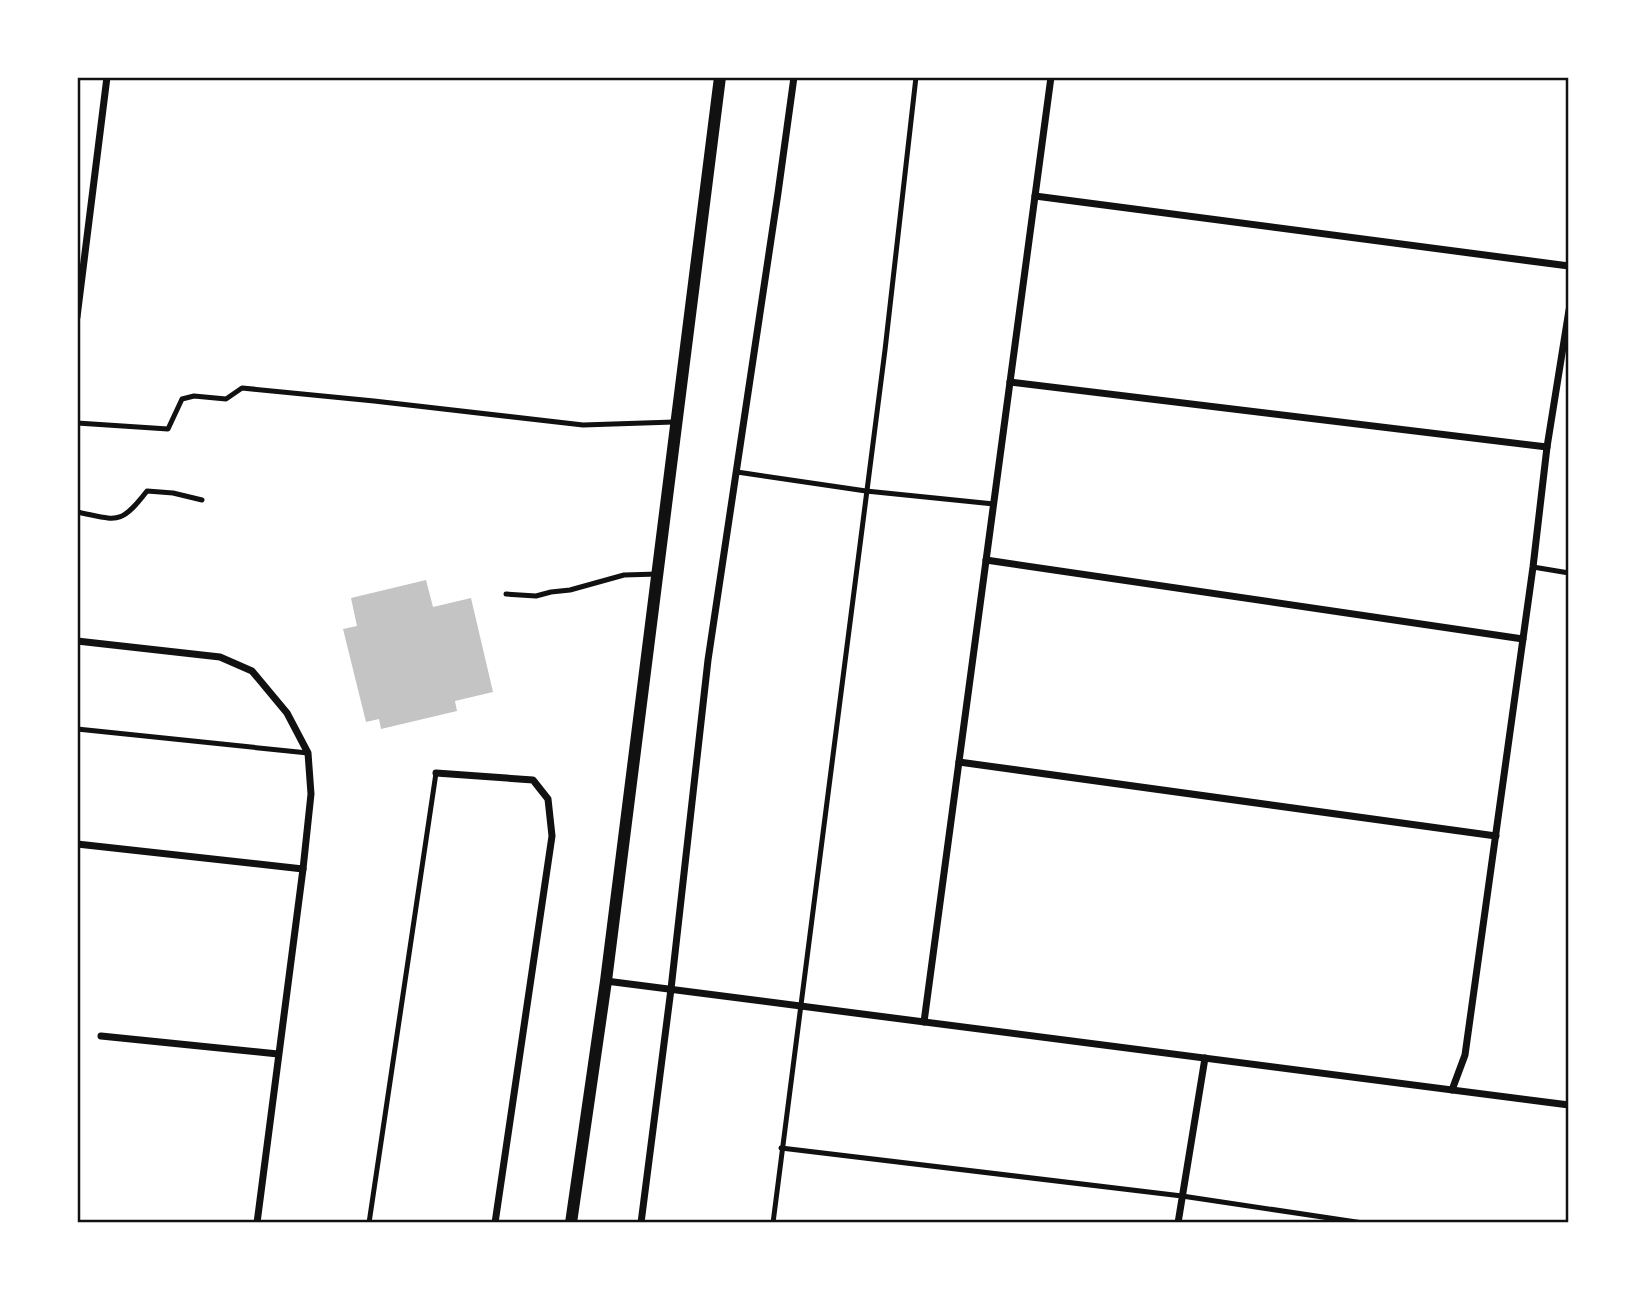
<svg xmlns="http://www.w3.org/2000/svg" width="1646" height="1300" font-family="Arial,sans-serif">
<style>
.building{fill:#c4c4c4}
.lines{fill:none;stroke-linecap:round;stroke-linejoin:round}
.service{stroke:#111;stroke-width:5}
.minor{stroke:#111;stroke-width:7}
.tertiary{stroke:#111;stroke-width:12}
.neatline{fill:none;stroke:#111;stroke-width:2.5}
</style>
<rect width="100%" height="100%" fill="#fff"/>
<!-- building -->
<path class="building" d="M 426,580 L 433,607 L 471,598 L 493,692 L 455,701 L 457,711 L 381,729 L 379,719 L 366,722 L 343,629 L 357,626 L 351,598 Z"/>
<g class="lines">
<!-- service -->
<g class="service">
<path d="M 77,423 L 168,429 L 182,399 L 194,396 L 226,399 L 242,388 L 374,401 L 583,425 L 674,422"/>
<path d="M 737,472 L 866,491 L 994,504"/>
<path d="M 77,512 C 118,520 120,526 147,491 L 173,493 L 202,500"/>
<path d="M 1533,567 L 1569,573"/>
<path d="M 506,594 L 536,596 L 551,592 L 570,590 L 624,575 L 658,574"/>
<path d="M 77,729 L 308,753"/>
<path d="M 781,1148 L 1182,1196 L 1363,1223"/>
<path d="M 369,1223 L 436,773"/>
<path d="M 773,1223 L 885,350 L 916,77"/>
</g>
<!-- minor -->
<g class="minor">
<path d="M 1035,196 L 1569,266"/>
<path d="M 77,317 L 107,77"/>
<path d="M 1010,382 L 1547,447"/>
<path d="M 986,560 L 1523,639"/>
<path d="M 77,641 L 220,657 L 252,671 L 287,713 L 308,753 L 311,794 L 303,869 L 257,1223"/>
<path d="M 959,762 L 1496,836"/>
<path d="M 436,773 L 533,780 L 548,799 L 552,836 L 495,1223"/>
<path d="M 77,844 L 303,869"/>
<path d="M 606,981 L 1569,1105"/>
<path d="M 924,1022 L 1051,77"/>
<path d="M 101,1036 L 278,1054"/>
<path d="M 1452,1090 L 1465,1055 L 1533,567 L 1547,447 L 1569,310"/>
<path d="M 641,1223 L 671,989 L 708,660 L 778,193 L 794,77"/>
<path d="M 1178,1223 L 1205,1058"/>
</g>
<!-- tertiary -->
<path class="tertiary" d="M 571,1223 L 606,981 L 720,77"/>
</g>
<!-- border -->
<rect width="1646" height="1300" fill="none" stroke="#ffffff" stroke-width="158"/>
<rect x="79" y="79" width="1488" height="1142" class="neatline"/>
</svg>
